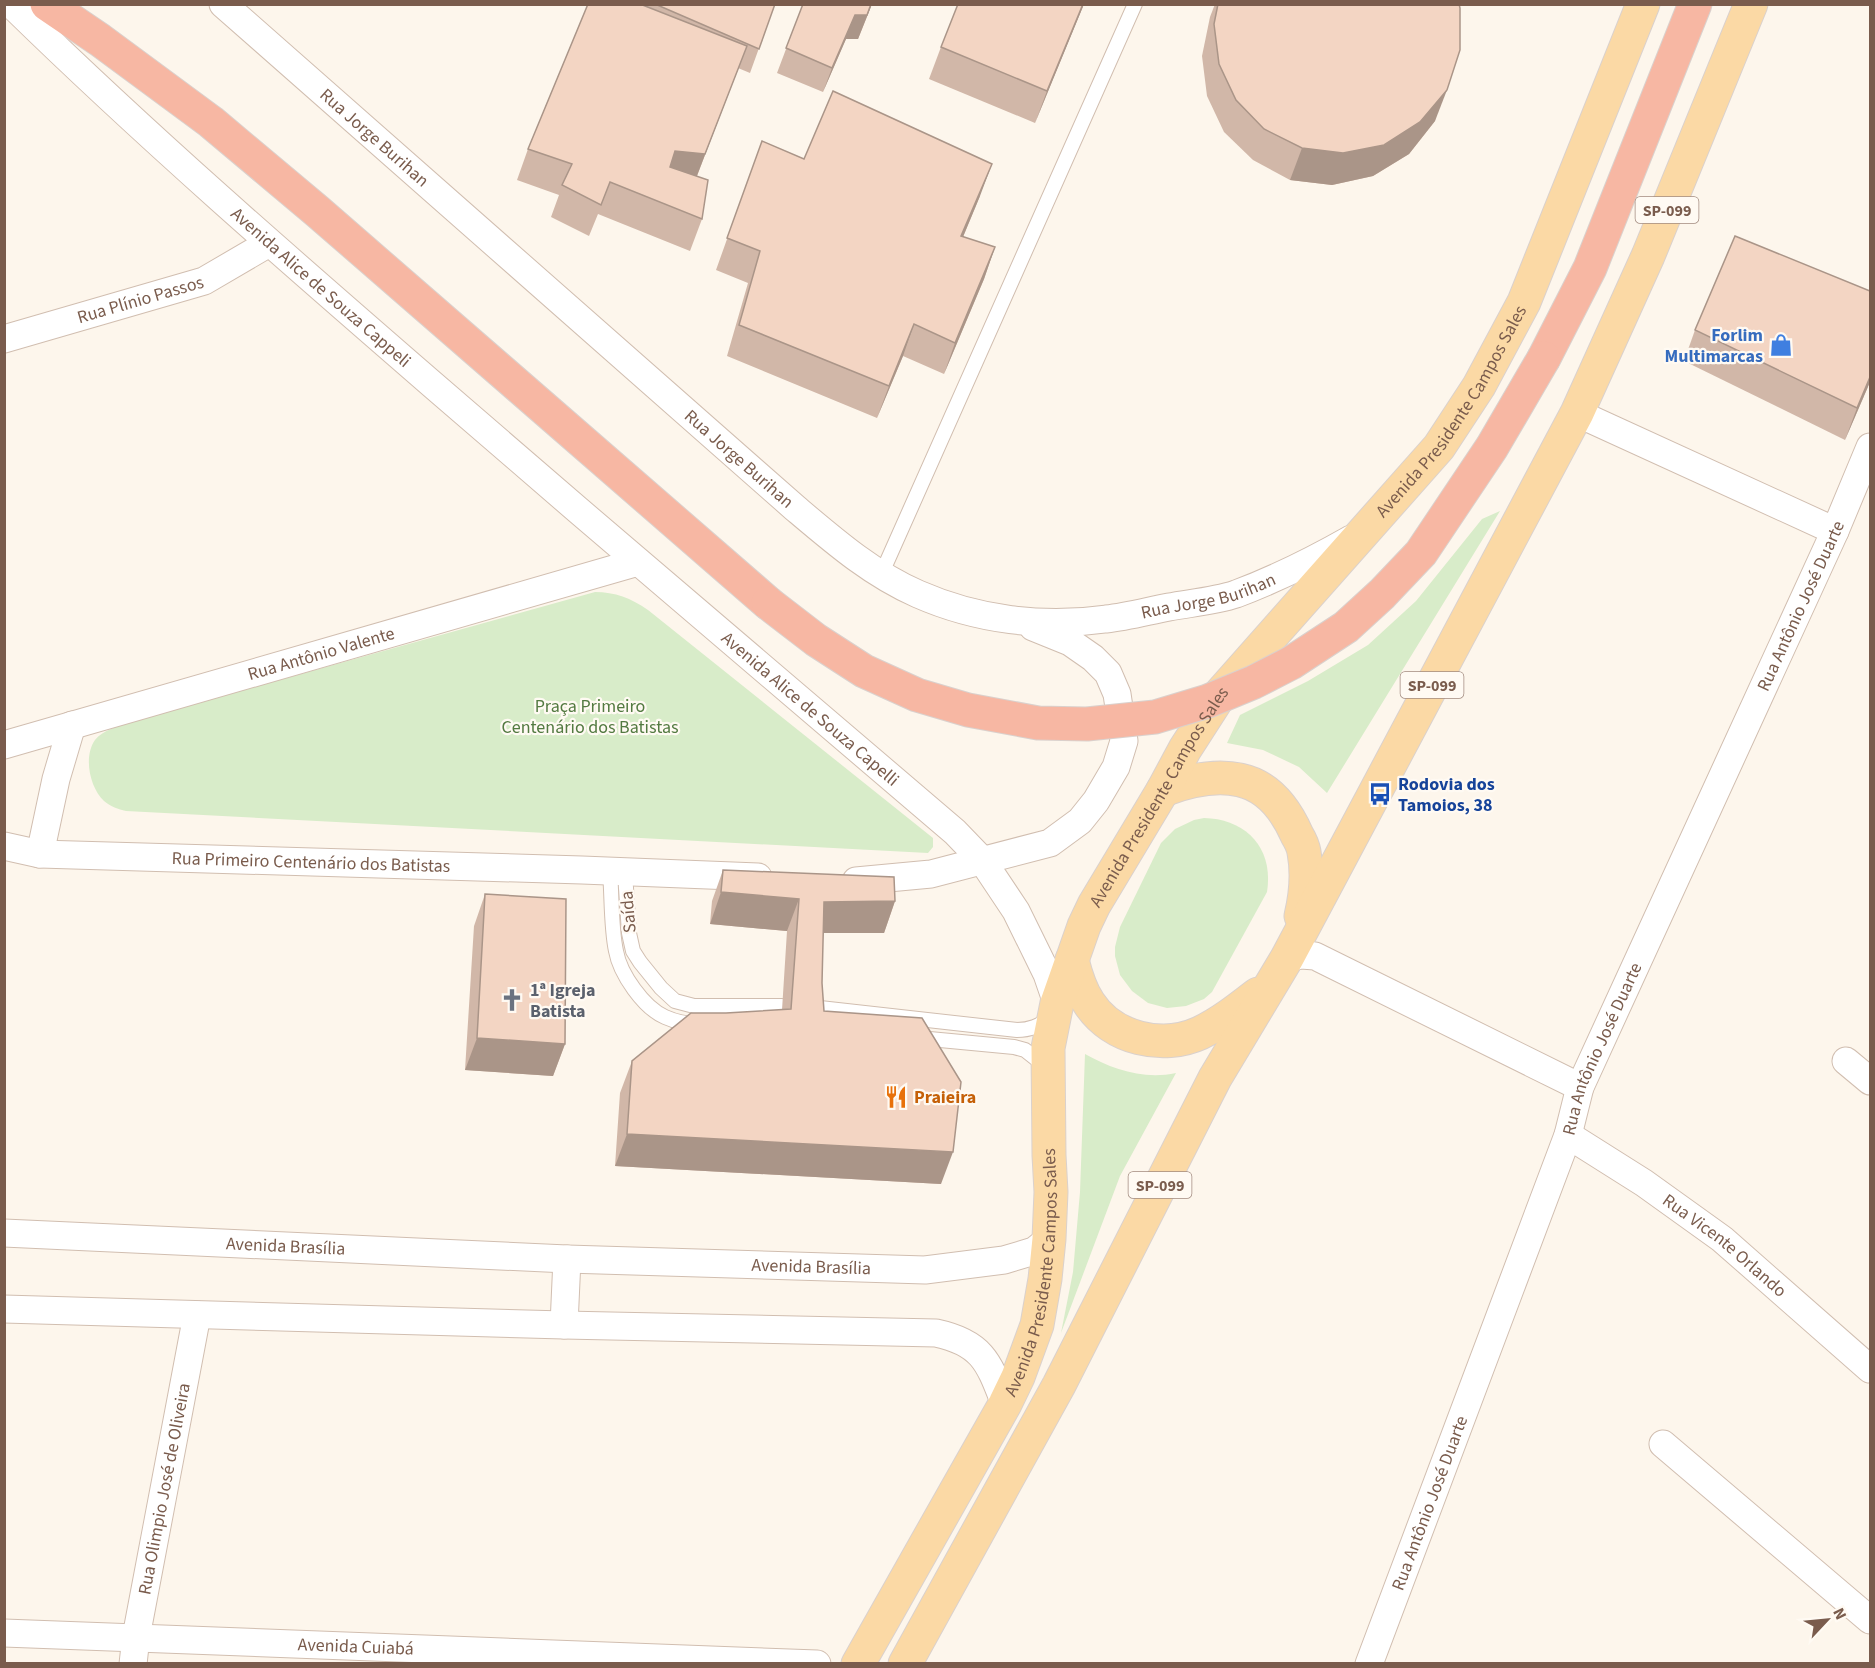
<svg xmlns="http://www.w3.org/2000/svg" width="1875" height="1668" font-family="'Source Sans 3',sans-serif">
<style>
.green{fill:#d8ecc9}
.lines{fill:none;stroke-linecap:round;stroke-linejoin:round}
.service-casing{stroke:#d1beb0;stroke-width:16}
.minor-casing{stroke:#d1beb0;stroke-width:29}
.primary-casing{stroke:#dad1cd;stroke-width:35}
.motorway-casing{stroke:#dad1cd;stroke-width:35}
.service{stroke:#fff;stroke-width:14}
.minor{stroke:#fff;stroke-width:27}
.primary{stroke:#fbd9a5;stroke-width:33}
.motorway{stroke:#f7b7a3;stroke-width:33}
.motorway-bridge-casing{stroke:#dad1cd;stroke-width:35;stroke-linecap:butt}
.motorway-bridge{stroke:#f7b7a3;stroke-width:33}
.wall{fill:#d1b7a8}
.shaded-wall{fill:#aa9588}
.building{fill:#f3d5c3;stroke:#aa9588;stroke-width:1.5}
.labels{text-anchor:middle;stroke-width:4.5;stroke-linejoin:round;paint-order:stroke}
.shield{fill:#fffaf3;stroke:#a28b7f;stroke-width:1.5}
.shield-label{font-size:16px;font-weight:bold;fill:#7a5c4d}
.street-label{font-size:18px;fill:#7a5c4d;stroke:#fffaf3}
.shop-label{font-size:18px;font-weight:bold;fill:#366cbe;stroke:#fffaf3;text-anchor:end}
.park-label{font-size:18px;fill:#537a41;stroke:#fffaf3}
.transit-label{font-size:18px;font-weight:bold;fill:#164399;stroke:#fffaf3;text-anchor:start}
.worship-label{font-size:18px;font-weight:bold;fill:#5b616d;stroke:#fffaf3;text-anchor:start}
.food-label{font-size:18px;font-weight:bold;fill:#c56008;stroke:#fffaf3;text-anchor:start}
</style>
<rect width="100%" height="100%" fill="#fdf6ec"/>
<!-- green -->
<g class="green">
<path d="M 1500,511 L 1327,793 L 1299,767 L 1263,750 L 1227,743 L 1240,715 L 1308,681 L 1368,645 L 1416,601 L 1482,519 Z"/>
<path d="M 595,592 C 615,592 631,598 648,610 L 933,838 L 933,847 L 928,853 L 126,811 C 118,809 111,807 104,801 C 90,788 83,757 95,740 C 103,730 117,727 128,722 Z"/>
<path d="M 1204,818 C 1246,819 1274,848 1267,892 L 1212,992 L 1204,999 L 1186,1006 L 1167,1008 L 1148,1003 L 1132,991 L 1120,975 L 1115,956 L 1115,947 L 1120,927 L 1161,843 L 1175,829 L 1194,820 Z"/>
<path d="M 1085,1054 C 1112,1069 1143,1080 1176,1073 L 1120,1176 L 1061,1333 L 1073,1272 L 1080,1192 Z"/>
</g>
<g class="lines">
<!-- service casing -->
<g class="service-casing">
<g id="service">
<path d="M 881,575 L 1135,4"/>
<path d="M 610,872 C 612,896 611,928 616,951 C 620,974 644,1008 665,1017 C 674,1021 687,1024 697,1024"/>
<path d="M 625,873 L 629,933 L 633,951 L 640,962 L 661,988 L 675,1001 L 694,1006 L 782,1006"/>
<path d="M 811,1007 L 1017,1030 C 1030,1030 1039,1026 1050,1018"/>
<path d="M 919,1038 L 1014,1047 L 1025,1050 L 1044,1065"/>
</g>
</g>
<!-- minor casing -->
<g class="minor-casing">
<g id="minor">
<path id="s1" d="M 11,4 C 147,137 290,261 433,385 C 606,535 780,683 955,832 L 982,860 L 1016,911 L 1047,974 L 1057,1003"/>
<path id="s2" d="M 223,4 L 795,508 C 834,541 872,574 918,594 C 977,620 1043,628 1106,619 C 1127,617 1148,611 1169,607 C 1191,603 1215,601 1236,594 C 1276,579 1314,560 1351,539"/>
<path id="s3" d="M 4,339 L 204,281 L 269,243"/>
<path d="M 1577,413 L 1835,531"/>
<path id="s4" d="M 4,745 L 638,562"/>
<path id="s5" d="M 4,846 L 40,854 L 582,870 L 758,877"/>
<path d="M 40,854 L 56,779 L 72,725"/>
<path d="M 856,881 L 931,874 L 1050,843 L 1080,821 L 1096,801 L 1116,767 L 1124,741 L 1117,694 L 1108,673 L 1093,658 L 1070,642 L 1033,627"/>
<path d="M 1287,958 L 1301,955 L 1315,956 L 1580,1087"/>
<path d="M 1846,1061 L 1870,1081"/>
<path id="s6" d="M 1568,1135 L 1644,1183 L 1722,1239 L 1870,1369"/>
<path id="s7" d="M 4,1233 L 567,1259 L 925,1270 L 1004,1260 L 1034,1251 L 1049,1239"/>
<path d="M 4,1309 L 564,1325 L 936,1333 C 983,1343 989,1363 1005,1404"/>
<path d="M 564,1325 L 567,1259"/>
<path d="M 1663,1444 L 1870,1620"/>
<path id="s8" d="M 4,1633 L 817,1664"/>
<path id="s9" d="M 133,1664 L 136,1637 L 197,1315"/>
<path id="s10" d="M 1369,1664 L 1568,1135 L 1580,1087 L 1835,531 L 1870,447"/>
</g>
</g>
<!-- primary casing -->
<g class="primary-casing">
<g id="primary">
<path d="M 1163,790 C 1187,781 1214,774 1240,780 C 1268,786 1286,810 1297,835 C 1300,840 1303,846 1304,852 C 1308,874 1306,895 1301,916"/>
<path d="M 1072,960 C 1076,976 1080,990 1089,1003 C 1112,1039 1163,1050 1200,1033 C 1221,1023 1240,1008 1258,994"/>
<path id="s11" d="M 858,1664 L 1005,1404 L 1018,1377 L 1037,1325 L 1045,1279 L 1049,1239 L 1051,1192 L 1049,1155 L 1048,1048 L 1057,1003 L 1084,926 L 1094,905 L 1163,790 L 1185,749 L 1221,693 L 1439,447 L 1479,386 L 1524,302 L 1643,4"/>
<path d="M 905,1664 L 1059,1385 L 1215,1078 L 1287,958 L 1577,413 L 1648,256 L 1751,4"/>
</g>
</g>
<!-- motorway casing -->
<g class="motorway-casing">
<g id="motorway">
<path d="M 47,4 L 100,40 L 211,122 L 317,211 L 768,603"/>
<path d="M 1544,358 L 1590,268 L 1695,4"/>
</g>
</g>
<!-- service -->
<use href="#service" class="service"/>
<!-- minor -->
<use href="#minor" class="minor"/>
<!-- primary -->
<use href="#primary" class="primary"/>
<!-- motorway -->
<use href="#motorway" class="motorway"/>
<!-- motorway-bridge casing -->
<g class="motorway-bridge-casing">
<path id="motorway-bridge" d="M 768,603 L 816,640 L 864,671 L 917,695 L 968,710 L 1038,723 L 1087,724 L 1155,717 L 1208,701 L 1254,682 L 1291,663 L 1346,627 L 1382,594 L 1421,553 L 1492,447 L 1544,358"/>
</g>
<!-- motorway-bridge -->
<use href="#motorway-bridge" class="motorway-bridge"/>
</g>
<!-- wall -->
<g class="wall">
<path d="M 588,4 L 775,4 L 750,73 L 738,68 L 697,176 L 702,219 L 690,251 L 598,214 L 589,236 L 551,217 L 559,195 L 517,180 L 528,149 Z"/>
<path d="M 803,4 L 872,4 L 858,39 L 846,39 L 823,92 L 777,73 Z"/>
<path d="M 1084,4 L 1035,123 L 929,79 L 941,47 Z"/>
<path d="M 1215,4 L 1459,4 L 1435,121 L 1409,154 L 1373,176 L 1332,185 L 1290,180 L 1253,160 L 1224,132 L 1207,96 L 1202,56 L 1210,17 Z"/>
<path d="M 762,141 L 804,159 L 980,196 L 963,237 L 995,247 L 984,279 L 944,374 L 903,356 L 877,418 L 727,356 L 748,283 L 716,270 Z"/>
<path d="M 1870,291 L 1870,382 L 1845,440 L 1684,361 L 1695,330 Z"/>
<path d="M 723,870 L 895,901 L 884,933 L 823,933 L 822,983 L 824,1011 L 941,1184 L 615,1166 L 620,1093 L 632,1061 L 726,1013 L 782,1010 L 787,931 L 710,924 L 712,901 Z"/>
<path d="M 485,894 L 565,1044 L 553,1076 L 465,1070 L 474,926 Z"/>
</g>
<!-- shaded-wall -->
<g class="shaded-wall">
<path d="M 872,4 L 858,39 L 846,39 L 823,92 L 832,68 L 855,15 Z"/>
<path d="M 1083,4 L 1084,4 L 1035,123 L 1047,91 Z"/>
<path d="M 747,46 L 693,186 L 663,182 L 675,151 Z"/>
<path d="M 1447,90 L 1435,121 L 1409,154 L 1373,176 L 1332,185 L 1290,180 L 1302,148 Z"/>
<path d="M 992,164 L 980,196 L 950,268 L 961,236 Z"/>
<path d="M 995,247 L 984,279 L 944,374 L 955,343 Z"/>
<path d="M 914,324 L 903,356 L 877,418 L 889,386 Z"/>
<path d="M 1870,377 L 1870,382 L 1845,440 L 1857,408 Z"/>
<path d="M 721,892 L 799,899 L 787,931 L 710,924 Z"/>
<path d="M 895,901 L 884,933 L 812,933 L 824,902 Z"/>
<path d="M 477,1038 L 565,1044 L 553,1076 L 465,1070 Z"/>
<path d="M 627,1134 L 953,1152 L 941,1184 L 615,1166 Z"/>
</g>
<!-- building -->
<g class="building">
<path d="M 588,4 L 640,4 L 747,46 L 705,154 L 675,151 L 670,167 L 708,180 L 702,219 L 610,182 L 601,205 L 562,185 L 572,164 L 528,149 Z"/>
<path d="M 655,4 L 775,4 L 759,49 Z"/>
<path d="M 803,4 L 871,4 L 867,15 L 855,15 L 832,68 L 786,48 Z"/>
<path d="M 958,4 L 1083,4 L 1047,91 L 941,47 Z"/>
<path d="M 1218,4 L 1459,4 L 1460,8 L 1460,50 L 1447,90 L 1420,122 L 1384,145 L 1343,153 L 1302,148 L 1264,129 L 1236,100 L 1219,64 L 1214,24 Z"/>
<path d="M 833,91 L 992,164 L 961,236 L 995,247 L 955,343 L 914,324 L 889,386 L 739,325 L 760,251 L 727,238 L 762,141 L 804,159 Z"/>
<path d="M 1735,236 L 1870,291 L 1870,377 L 1857,408 L 1695,330 Z"/>
<path d="M 723,870 L 894,877 L 895,901 L 824,902 L 822,983 L 824,1011 L 922,1018 L 961,1082 L 953,1152 L 627,1134 L 632,1061 L 691,1013 L 726,1013 L 791,1009 L 799,899 L 721,892 Z"/>
<path d="M 485,894 L 566,899 L 565,1044 L 477,1038 Z"/>
</g>
<!-- icons -->
<defs>
<g id="shop-bare" transform="scale(1.8)"><path d="M-5-2.5h2.3a2.7 3.5 0 0 1 5.4 0H5L5.5 6h-11ZM-1.5-2.5h3a1.5 2.3 0 0 0-3 0Z" fill="#3f7fe0" stroke="#fffaf3" stroke-width="2.5" paint-order="stroke"/></g>
<g id="bus-bare" transform="scale(1.8)"><path d="M-5-6H5V4H4V6H2V4H-2V6H-4V4H-5ZM-3.5-4V0h7V-4ZM-3.5 1.2v1.5H-2V1.2ZM2 1.2v1.5H3.5V1.2Z" fill="#1a4fb4" stroke="#fffaf3" stroke-width="2.5" paint-order="stroke"/></g>
<g id="church-bare" transform="scale(1.8)"><path d="M-1.2-6h2.4v3.5h3.3v2.4h-3.3V6h-2.4V-.1h-3.3v-2.4h3.3Z" fill="#6b7280" stroke="#fffaf3" stroke-width="2.5" paint-order="stroke"/></g>
<g id="restaurant-bare" transform="scale(1.8)"><path d="M-5-6h1v4h1v-4h1v4h1v-4h1v5L-1.5 .5V6h-2V.5L-5-1ZM5-6V6H3V1.5H1.5Q1.5-4 5-6Z" fill="#e8710a" stroke="#fffaf3" stroke-width="2.5" paint-order="stroke"/></g>
</defs>
<g fill-rule="evenodd">
<use href="#shop-bare" x="1781" y="345"/>
<use href="#bus-bare" x="1380" y="794"/>
<use href="#church-bare" x="512" y="1000"/>
<use href="#restaurant-bare" x="896" y="1097"/>
</g>
<g class="labels">
<!-- shield labels -->
<g class="shield">
<rect x="1635.5" y="197" width="63" height="26" rx="4.5"/>
<rect x="1400.5" y="672" width="63" height="26" rx="4.5"/>
<rect x="1128.5" y="1172" width="63" height="26" rx="4.5"/>
</g>
<g class="shield-label">
<text x="1667" y="216">SP-099</text>
<text x="1432" y="691">SP-099</text>
<text x="1160" y="1191">SP-099</text>
</g>
<!-- street labels -->
<g class="street-label">
<text dy="6" stroke="none"><textPath href="#s2" startOffset="202">Rua Jorge Burihan</textPath></text>
<text dy="6" stroke="none"><textPath href="#s1" startOffset="420">Avenida Alice de Souza Cappeli</textPath></text>
<text dy="6" stroke="none"><textPath href="#s3" startOffset="142">Rua Plínio Passos</textPath></text>
<text dy="6" stroke="none"><textPath href="#s11" startOffset="1425">Avenida Presidente Campos Sales</textPath></text>
<text dy="6" stroke="none"><textPath href="#s2" startOffset="688">Rua Jorge Burihan</textPath></text>
<text dy="6" stroke="none"><textPath href="#s2" startOffset="1210">Rua Jorge Burihan</textPath></text>
<text dy="6" stroke="none"><textPath href="#s10" startOffset="1144">Rua Antônio José Duarte</textPath></text>
<text dy="6" stroke="none"><textPath href="#s4" startOffset="330">Rua Antônio Valente</textPath></text>
<text dy="6" stroke="none"><textPath href="#s1" startOffset="1066">Avenida Alice de Souza Capelli</textPath></text>
<text dy="6" stroke="none"><textPath href="#s11" startOffset="939">Avenida Presidente Campos Sales</textPath></text>
<text dy="6" stroke="none"><textPath href="#s5" startOffset="308">Rua Primeiro Centenário dos Batistas</textPath></text>
<text transform="translate(628 912) rotate(-95)" y="6">Saída</text>
<text dy="6" stroke="none"><textPath href="#s10" startOffset="658">Rua Antônio José Duarte</textPath></text>
<text dy="6" stroke="none"><textPath href="#s7" startOffset="282">Avenida Brasília</textPath></text>
<text dy="6" stroke="none"><textPath href="#s6" startOffset="192">Rua Vicente Orlando</textPath></text>
<text dy="6" stroke="none"><textPath href="#s7" startOffset="808">Avenida Brasília</textPath></text>
<text dy="6" stroke="none"><textPath href="#s11" startOffset="435">Avenida Presidente Campos Sales</textPath></text>
<text dy="6" stroke="none"><textPath href="#s9" startOffset="178">Rua Olimpio José de Oliveira</textPath></text>
<text dy="6" stroke="none"><textPath href="#s10" startOffset="172">Rua Antônio José Duarte</textPath></text>
<text dy="6" stroke="none"><textPath href="#s8" startOffset="352">Avenida Cuiabá</textPath></text>
</g>
<!-- shop labels -->
<g class="shop-label">
<text x="1763" y="341">Forlim<tspan x="1763" dy="21">Multimarcas</tspan></text>
</g>
<!-- park labels -->
<g class="park-label">
<text x="590" y="712">Praça Primeiro<tspan x="590" dy="21">Centenário dos Batistas</tspan></text>
</g>
<!-- transit labels -->
<g class="transit-label">
<text x="1398" y="790">Rodovia dos<tspan x="1398" dy="21">Tamoios, 38</tspan></text>
</g>
<!-- worship labels -->
<g class="worship-label">
<text x="530" y="996">1ª Igreja<tspan x="530" dy="21">Batista</tspan></text>
</g>
<!-- food labels -->
<g class="food-label">
<text x="914" y="1103">Praieira</text>
</g>
</g>
<!-- border -->
<rect width="1875" height="1668" fill="none" stroke="#7a5c4d" stroke-width="12"/>
<!-- north arrow -->
<g transform="translate(1827 1620) rotate(64)" stroke="#fffaf3" stroke-width="4.5" paint-order="stroke">
<path d="M0-4.5L10 22L0 15L-10 22Z" fill="#7a5c4d"/>
<text y="-9" font-size="16" font-weight="bold" text-anchor="middle" fill="#7a5c4d">N</text>
</g>
</svg>
